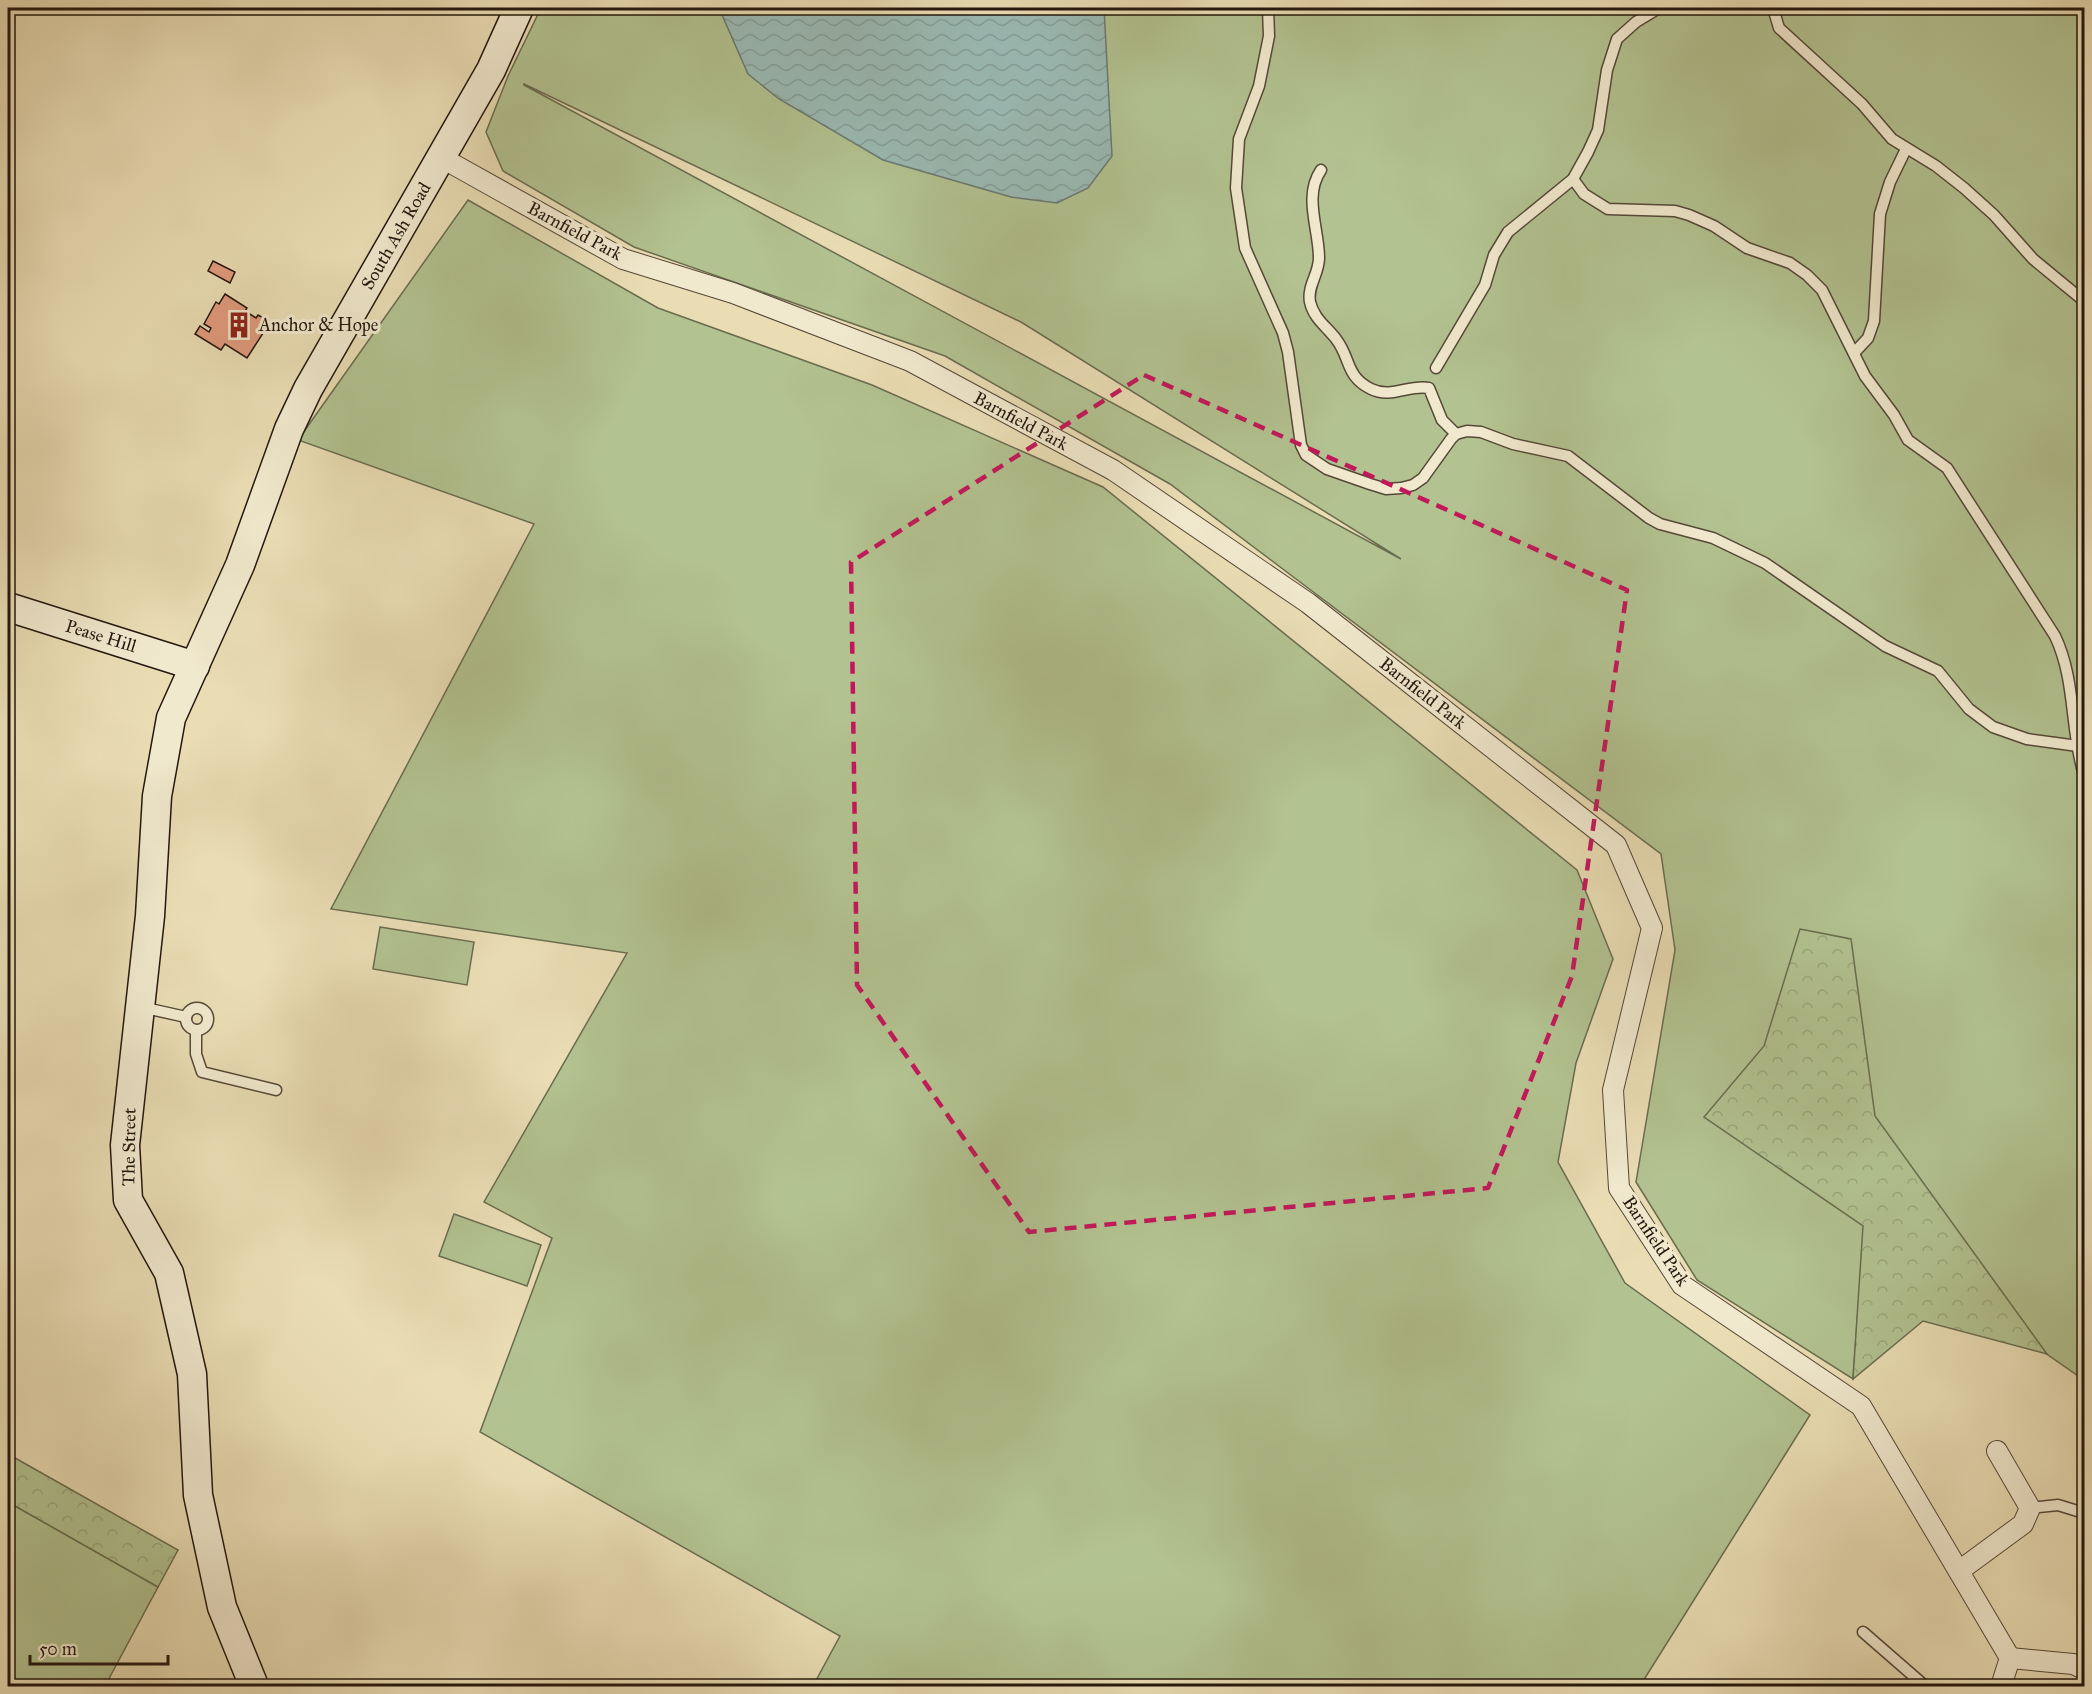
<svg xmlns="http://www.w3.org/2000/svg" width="2092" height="1694" font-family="'IM FELL Great Primer',serif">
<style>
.grass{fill:#b2c290;stroke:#6a6c4f;stroke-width:1.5;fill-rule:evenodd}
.forest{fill:url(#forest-crowns);stroke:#6a6c4f;stroke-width:1.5}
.water{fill:url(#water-waves);stroke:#6a7972;stroke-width:1.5}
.building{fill:#e29c7f;stroke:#23170e;stroke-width:1.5}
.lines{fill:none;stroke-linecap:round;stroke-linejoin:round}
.lane-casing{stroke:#554838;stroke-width:13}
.street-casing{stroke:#554838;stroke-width:22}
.secondary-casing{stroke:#23170e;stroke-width:31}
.lane{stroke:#f1e9ce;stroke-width:10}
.street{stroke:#f1e9ce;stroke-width:20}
.secondary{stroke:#f1e9ce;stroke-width:28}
.marked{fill:none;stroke:#c2185b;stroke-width:4.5;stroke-dasharray:12 8;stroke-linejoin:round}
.labels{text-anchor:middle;stroke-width:6;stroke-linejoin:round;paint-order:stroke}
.street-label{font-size:18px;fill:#23170e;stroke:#f1e9ce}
.poi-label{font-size:18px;fill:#23170e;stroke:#f1e9ce;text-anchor:start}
</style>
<defs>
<pattern id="forest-crowns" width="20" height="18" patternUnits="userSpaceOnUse" patternTransform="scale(1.5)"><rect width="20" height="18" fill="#b2c290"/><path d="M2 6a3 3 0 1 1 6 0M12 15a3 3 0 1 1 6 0" fill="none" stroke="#99a67b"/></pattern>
<pattern id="water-waves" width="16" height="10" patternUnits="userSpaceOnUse" patternTransform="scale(1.5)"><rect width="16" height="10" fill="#9abab4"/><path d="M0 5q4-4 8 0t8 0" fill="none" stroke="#849f9a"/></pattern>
</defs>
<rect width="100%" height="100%" fill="#eaddb4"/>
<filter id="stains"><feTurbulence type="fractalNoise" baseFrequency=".00333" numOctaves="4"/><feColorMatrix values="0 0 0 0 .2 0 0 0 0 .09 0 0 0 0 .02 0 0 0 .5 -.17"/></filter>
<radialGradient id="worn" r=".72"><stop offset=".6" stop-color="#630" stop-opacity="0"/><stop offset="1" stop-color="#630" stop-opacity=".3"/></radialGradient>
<!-- grass -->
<g class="grass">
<path d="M 541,8 L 2084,8 L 2084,1380 L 1864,1227 L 1853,1379 L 1697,1280 L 1636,1182 L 1675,950 L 1661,854 L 1170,484 L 945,356 L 634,247 L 503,171 L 486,132 L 508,76 ZM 524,84 L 1021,322 L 1401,559 L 524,85 Z"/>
<path d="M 468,200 L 658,308 L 872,385 L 1103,487 L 1577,870 L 1613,959 L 1576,1063 L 1558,1162 L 1625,1283 L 1810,1415 L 1640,1686 L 813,1686 L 840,1636 L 480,1432 L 552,1238 L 484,1202 L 627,953 L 331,909 L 534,524 L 298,440 Z"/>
<path d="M 380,927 L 474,942 L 467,985 L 373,969 Z"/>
<path d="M 454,1214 L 541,1245 L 527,1286 L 439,1256 Z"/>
<path d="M 8,1502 L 158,1587 L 105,1686 L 8,1686 Z"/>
</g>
<!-- forest -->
<g class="forest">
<path d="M 1800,929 L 1851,939 L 1875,1116 L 2047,1354 L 1923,1321 L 1853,1379 L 1863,1226 L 1704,1117 L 1764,1046 Z"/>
<path d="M 8,1454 L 178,1550 L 158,1587 L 8,1502 Z"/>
</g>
<!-- water -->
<path class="water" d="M 719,8 L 1104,8 L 1112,156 L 1088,188 L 1057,203 L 1011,197 L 883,160 L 779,99 L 748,74 Z"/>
<!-- building -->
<g class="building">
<path d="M 213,261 L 235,272 L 230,283 L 208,271 Z"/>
<path d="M 225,294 L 247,308 L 245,311 L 256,318 L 258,315 L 274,324 L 269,333 L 265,330 L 247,358 L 225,344 L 221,350 L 195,334 L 200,326 L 209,332 L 211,328 L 204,324 L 216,302 L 219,304 Z"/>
</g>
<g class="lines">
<!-- lane casing -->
<g class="lane-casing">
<g id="lane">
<path d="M 1268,8 L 1269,36 L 1259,86 L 1239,139 L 1236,188 L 1245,248 L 1283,333 L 1288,352 L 1301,445 L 1306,455 L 1327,469 L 1370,484 L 1386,489 L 1401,488 L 1413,485 L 1423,478 L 1451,439 L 1456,434 L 1467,431 L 1481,432 L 1513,444 L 1568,456 L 1649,518 L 1660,524 L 1713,538 L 1765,563 L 1885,646 L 1938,671 L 1969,709 L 1993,727 L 2027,739 L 2078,746"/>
<path d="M 1773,8 L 1779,28 L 1862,104 L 1892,139 L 1936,166 L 1964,188 L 1994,215 L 2033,259 L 2084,301"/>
<path d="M 1321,170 C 1303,196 1319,229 1319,258 C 1319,274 1307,286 1310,302 C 1314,319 1326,326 1336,339 C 1351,358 1345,376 1371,389 C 1392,399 1409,384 1429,388 L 1442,420 L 1456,434"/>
<path d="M 1573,179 L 1584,194 L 1608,209 L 1675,211 L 1689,215 L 1714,226 L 1747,248 L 1790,263 L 1807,275 L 1822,290 L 1865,376 L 1894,415 L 1908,440 L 1947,468 L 2055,636 C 2076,680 2070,730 2084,775"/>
<path d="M 1854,353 L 1868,338 L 1874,321 L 1880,214 L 1890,182 L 1906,149"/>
<path d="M 1436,368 L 1485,285 L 1494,255 L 1508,232 L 1573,179 L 1588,152 L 1598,130 L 1607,70 L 1617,39 L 1636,22 L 1659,8"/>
<path d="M 141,1007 L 186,1017"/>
<circle cx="197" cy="1019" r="11"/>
<path d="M 196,1030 L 196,1054 L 202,1072 L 276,1090"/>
<path d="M 2030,1508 L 2058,1505 L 2084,1513"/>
<path d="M 1863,1632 L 1925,1686"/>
</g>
</g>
<!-- street casing -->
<g class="street-casing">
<g id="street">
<path d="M 442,158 L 623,259 L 733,293 L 910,361 L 1113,470 L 1308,603 L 1616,845 L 1652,928 L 1613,1090 L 1619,1188 L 1682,1285 L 1861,1406 L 2010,1658 L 2001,1686"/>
<path d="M 1959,1571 L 2023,1524 L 2030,1508 L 1997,1451"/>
<path d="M 2010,1658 L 2073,1664 L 2084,1669"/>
</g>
</g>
<!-- secondary casing -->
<g class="secondary-casing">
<g id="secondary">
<path d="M 8,607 L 195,666"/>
<path d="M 254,1686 L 222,1607 L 198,1495 L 192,1374 L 169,1273 L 128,1200 L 125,1145 L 150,916 L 157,796 L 171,718 L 240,565 L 289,429 L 308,389 L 491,70 L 519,8"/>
</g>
</g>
<!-- lane -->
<use href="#lane" class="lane"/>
<!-- street -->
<use href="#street" class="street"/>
<!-- secondary -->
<use href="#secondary" class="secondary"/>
</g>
<!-- marked area -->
<path class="marked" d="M 1144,375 L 1627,590 L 1572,976 L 1488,1188 L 1029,1232 L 857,985 L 851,562 Z"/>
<!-- icons -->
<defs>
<g id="building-bare" transform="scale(2.07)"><path d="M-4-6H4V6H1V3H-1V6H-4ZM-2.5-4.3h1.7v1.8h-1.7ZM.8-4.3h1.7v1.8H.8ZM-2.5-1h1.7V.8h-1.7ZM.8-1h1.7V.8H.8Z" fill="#8f2418" stroke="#f1e9ce" stroke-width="2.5" paint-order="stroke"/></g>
</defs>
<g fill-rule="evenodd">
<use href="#building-bare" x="239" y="325"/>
</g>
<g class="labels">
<!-- street labels -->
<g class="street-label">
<text transform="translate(575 231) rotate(28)" y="6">Barnfield Park</text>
<text transform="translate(396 236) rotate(-60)" y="6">South Ash Road</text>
<text transform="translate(1021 421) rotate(28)" y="6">Barnfield Park</text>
<text transform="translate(101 636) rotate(17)" y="6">Pease Hill</text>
<text transform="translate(1423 693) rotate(38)" y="6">Barnfield Park</text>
<text transform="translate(129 1147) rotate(-89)" y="6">The Street</text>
<text transform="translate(1656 1241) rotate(56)" y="6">Barnfield Park</text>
</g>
<!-- poi labels -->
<g class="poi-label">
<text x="259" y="331">Anchor &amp; Hope</text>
</g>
</g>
<!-- margin -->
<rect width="2092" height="1694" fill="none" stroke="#eaddb4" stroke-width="30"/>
<rect x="9" y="9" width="2074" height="1676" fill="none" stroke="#23170e" stroke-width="3"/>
<rect x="15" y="15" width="2062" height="1664" fill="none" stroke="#23170e" stroke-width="1.5"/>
<!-- scale -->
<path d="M30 1655v9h138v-9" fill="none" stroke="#23170e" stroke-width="3"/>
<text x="39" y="1655" font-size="18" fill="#23170e" stroke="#f1e9ce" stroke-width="4.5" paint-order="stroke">50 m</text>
<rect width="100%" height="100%" filter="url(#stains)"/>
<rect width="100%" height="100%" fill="url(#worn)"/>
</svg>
